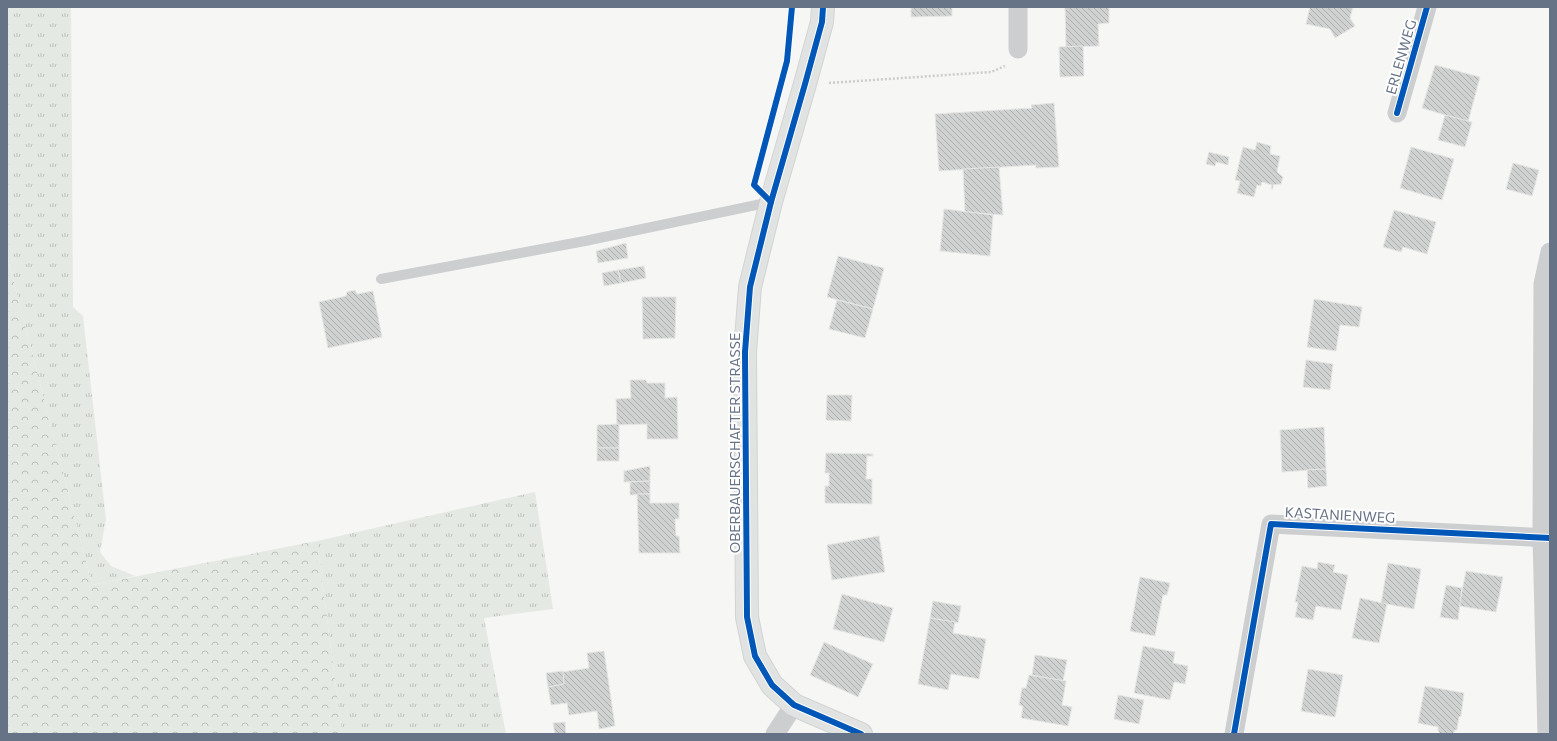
<svg xmlns="http://www.w3.org/2000/svg" width="1557" height="741" font-family="Commissioner,sans-serif">
<style>
.grass{fill:url(#grass-tufts)}
.forest{fill:url(#forest-crowns)}
.building{fill:url(#building-back-hatch);stroke:#e6e6e4}
.lines{fill:none;stroke-linecap:round;stroke-linejoin:round}
.secondary-casing{stroke:#d2d4d4;stroke-width:24}
.path{stroke:#ccc;stroke-width:2.5;stroke-dasharray:2 2;stroke-linecap:butt}
.lane{stroke:#cdced0;stroke-width:10}
.street{stroke:#cdced0;stroke-width:19}
.secondary{stroke:#e1e2e2;stroke-width:22}
.cycleway-casing{stroke:#fff;stroke-width:8}
.cycleway{stroke:#0057b8;stroke-width:6}
.labels{text-anchor:middle;stroke-width:4;stroke-linejoin:round;paint-order:stroke}
.street-label{font-size:14px;fill:#667285;stroke:#fff}
</style>
<defs>
<pattern id="grass-tufts" width="24" height="20" patternUnits="userSpaceOnUse"><rect width="24" height="20" fill="#e5e9e3"/><path d="M3 7l-1-3M5 7V3M7 7l1-3M15 17l-1-3M17 17v-4M19 17l1-3" fill="none" stroke="#bdc1be"/></pattern>
<pattern id="forest-crowns" width="20" height="18" patternUnits="userSpaceOnUse"><rect width="20" height="18" fill="#e5e9e3"/><path d="M2 6a3 3 0 1 1 6 0M12 15a3 3 0 1 1 6 0" fill="none" stroke="#bdc1be"/></pattern>
<pattern id="building-back-hatch" width="6" height="6" patternUnits="userSpaceOnUse"><rect width="6" height="6" fill="#d0d2d2"/><path d="M-1 5l2 2M0 0l6 6M5-1l2 2" fill="none" stroke="#adafb0"/></pattern>
</defs>
<rect width="100%" height="100%" fill="#f6f6f5"/>
<!-- grass -->
<g class="grass">
<path d="M 7,7 L 71,7 L 73,307 L 83,316 L 106,519 L 100,552 L 111,566 L 135,576 L 92,585 L 7,255 Z"/>
<path d="M 535,492 L 553,609 L 484,618 L 506,734 L 342,734 L 317,541 Z"/>
</g>
<!-- forest -->
<path class="forest" d="M 7,255 L 92,585 L 317,541 L 342,734 L 7,734 Z"/>
<!-- building -->
<g class="building">
<path d="M 911,7 L 952,7 L 952,16 L 911,17 Z"/>
<path d="M 1065,7 L 1109,7 L 1109,23 L 1098,24 L 1099,46 L 1066,47 Z"/>
<path d="M 1310,7 L 1353,7 L 1350,18 L 1355,26 L 1335,38 L 1330,29 L 1306,24 Z"/>
<path d="M 1083,46 L 1084,76 L 1060,77 L 1059,47 Z"/>
<path d="M 1435,65 L 1480,77 L 1468,122 L 1422,108 Z"/>
<path d="M 1054,103 L 1059,167 L 1036,168 L 1036,165 L 939,171 L 935,114 L 1032,108 L 1031,105 Z"/>
<path d="M 1445,115 L 1472,122 L 1465,147 L 1438,140 Z"/>
<path d="M 1257,142 L 1271,146 L 1270,154 L 1280,156 L 1277,172 L 1283,177 L 1281,184 L 1273,185 L 1273,189 L 1271,189 L 1272,185 L 1262,182 L 1261,186 L 1257,185 L 1254,197 L 1237,193 L 1240,181 L 1235,180 L 1243,147 L 1255,150 Z"/>
<path d="M 1411,147 L 1454,159 L 1442,200 L 1400,188 Z"/>
<path d="M 1209,152 L 1229,157 L 1228,165 L 1216,162 L 1215,166 L 1206,164 Z"/>
<path d="M 1513,163 L 1539,170 L 1532,196 L 1506,189 Z"/>
<path d="M 999,167 L 1003,215 L 965,212 L 963,169 Z"/>
<path d="M 944,209 L 993,215 L 990,256 L 940,251 Z"/>
<path d="M 1394,210 L 1436,222 L 1427,254 L 1403,247 L 1401,252 L 1383,247 Z"/>
<path d="M 626,243 L 628,258 L 598,263 L 596,251 Z"/>
<path d="M 838,256 L 884,268 L 873,309 L 827,297 Z"/>
<path d="M 644,266 L 646,278 L 621,283 L 618,270 Z"/>
<path d="M 618,270 L 621,283 L 604,286 L 602,273 Z"/>
<path d="M 355,290 L 357,294 L 373,291 L 382,337 L 328,348 L 319,302 L 346,296 L 347,292 Z"/>
<path d="M 642,297 L 676,297 L 675,338 L 643,339 Z"/>
<path d="M 1314,299 L 1362,307 L 1359,327 L 1340,325 L 1336,351 L 1307,347 Z"/>
<path d="M 837,300 L 873,309 L 865,338 L 829,329 Z"/>
<path d="M 1306,360 L 1333,364 L 1330,390 L 1303,387 Z"/>
<path d="M 630,380 L 646,380 L 647,383 L 665,383 L 665,398 L 677,397 L 678,439 L 647,439 L 647,424 L 617,425 L 616,399 L 631,398 Z"/>
<path d="M 827,395 L 852,395 L 851,421 L 826,420 Z"/>
<path d="M 619,424 L 619,448 L 597,448 L 597,425 Z"/>
<path d="M 1324,427 L 1326,469 L 1282,472 L 1280,430 Z"/>
<rect x="597" y="448" width="22" height="13"/>
<path d="M 826,453 L 873,454 L 873,456 L 867,456 L 866,479 L 872,479 L 872,504 L 825,503 L 825,486 L 829,486 L 829,473 L 825,473 Z"/>
<path d="M 650,466 L 650,481 L 624,482 L 624,471 Z"/>
<path d="M 1326,469 L 1327,486 L 1308,488 L 1307,470 Z"/>
<path d="M 650,481 L 650,494 L 630,495 L 630,482 Z"/>
<path d="M 637,494 L 650,494 L 650,503 L 679,503 L 679,519 L 675,519 L 676,536 L 679,536 L 680,553 L 639,553 Z"/>
<path d="M 879,536 L 885,572 L 832,580 L 827,545 Z"/>
<path d="M 1318,562 L 1335,565 L 1333,572 L 1348,575 L 1341,610 L 1316,606 L 1313,620 L 1295,617 L 1298,602 L 1295,602 L 1302,566 L 1317,569 Z"/>
<path d="M 1388,563 L 1421,569 L 1414,609 L 1381,603 Z"/>
<path d="M 1466,571 L 1503,577 L 1496,612 L 1459,606 Z"/>
<path d="M 1140,577 L 1170,583 L 1167,595 L 1163,595 L 1155,636 L 1130,631 Z"/>
<path d="M 1446,585 L 1462,588 L 1458,620 L 1440,617 Z"/>
<path d="M 842,594 L 893,608 L 884,642 L 833,629 Z"/>
<path d="M 1360,598 L 1387,604 L 1379,643 L 1352,638 Z"/>
<path d="M 933,601 L 961,606 L 958,623 L 930,618 Z"/>
<path d="M 930,618 L 955,622 L 953,633 L 986,639 L 979,679 L 951,674 L 948,690 L 918,684 Z"/>
<path d="M 824,642 L 873,664 L 858,697 L 810,675 Z"/>
<path d="M 1143,646 L 1175,652 L 1173,663 L 1188,666 L 1185,684 L 1174,682 L 1170,700 L 1134,693 Z"/>
<path d="M 604,651 L 615,726 L 599,729 L 597,711 L 569,715 L 567,703 L 551,705 L 548,687 L 564,684 L 562,672 L 589,668 L 587,653 Z"/>
<path d="M 1035,655 L 1067,660 L 1063,681 L 1032,675 Z"/>
<path d="M 1308,669 L 1343,675 L 1335,717 L 1301,711 Z"/>
<path d="M 563,671 L 564,684 L 548,687 L 546,673 Z"/>
<path d="M 1029,675 L 1066,681 L 1062,705 L 1072,707 L 1068,726 L 1021,718 L 1023,706 L 1019,705 L 1022,688 L 1026,688 Z"/>
<path d="M 1425,686 L 1464,693 L 1461,716 L 1459,717 L 1457,730 L 1455,730 L 1453,734 L 1440,734 L 1438,730 L 1438,727 L 1418,723 Z"/>
<path d="M 1118,695 L 1144,700 L 1139,724 L 1114,719 Z"/>
<path d="M 565,722 L 566,734 L 555,734 L 553,723 Z"/>
</g>
<g class="lines">
<!-- secondary casing -->
<g class="secondary-casing">
<path id="secondary" d="M 823,7 L 822,22 L 805,84 L 771,202 L 750,287 L 745,352 L 747,617 L 755,656 L 772,685 L 794,705 L 861,734"/>
</g>
<!-- path -->
<g class="path">
<path d="M 788,49 L 792,7"/>
<path d="M 829,83 L 991,72 L 1005,66"/>
</g>
<!-- lane -->
<path class="lane" d="M 381,279 L 585,241 L 771,202"/>
<!-- street -->
<g class="street">
<path d="M 1018,7 L 1018,49"/>
<path d="M 1397,113 L 1427,7"/>
<path d="M 775,734 L 794,705"/>
<path d="M 1234,734 L 1271,524 L 1550,538"/>
<path d="M 1547,734 L 1542,537 L 1543,284 L 1550,252"/>
</g>
<!-- secondary -->
<use href="#secondary" class="secondary"/>
<!-- cycleway casing -->
<g class="cycleway-casing">
<g id="cycleway">
<path d="M 823,7 L 822,22 L 805,84 L 771,202 L 750,287 L 745,352 L 747,617 L 755,656 L 772,685 L 794,705 L 861,734"/>
<path d="M 1397,113 L 1427,7"/>
<path d="M 771,202 L 754,185 L 787,61 L 792,7"/>
<path d="M 1234,734 L 1271,524 L 1550,538"/>
</g>
</g>
<!-- cycleway -->
<use href="#cycleway" class="cycleway"/>
</g>
<g class="labels">
<!-- street labels -->
<g class="street-label">
<text transform="translate(1401 57) rotate(-74)" y="5">ERLENWEG</text>
<text transform="translate(735 443) rotate(-90)" y="5">OBERBAUERSCHAFTER STRASSE</text>
<text transform="translate(1340 515) rotate(3)" y="5">KASTANIENWEG</text>
</g>
</g>
<!-- border -->
<rect width="1557" height="741" fill="none" stroke="#667285" stroke-width="16"/>
</svg>
